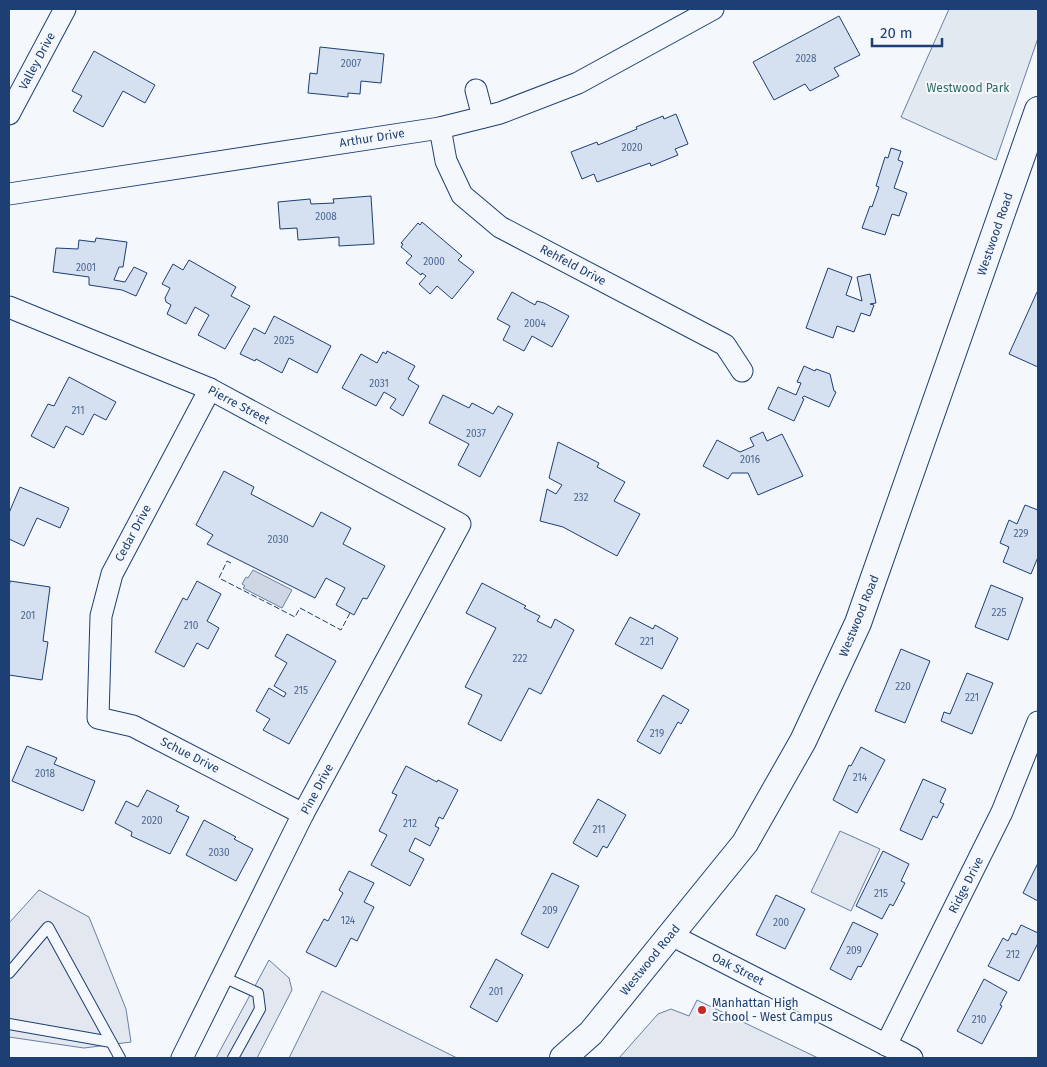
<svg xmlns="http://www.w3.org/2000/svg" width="1047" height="1067" font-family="'Fira Sans',sans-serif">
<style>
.green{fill:#e3e9f0;stroke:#687fa3}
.parking{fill:#e3e8f0;stroke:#687fa3}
.water{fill:#cfd7e4;stroke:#687fa3}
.building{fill:#d5e0f0;stroke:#1d3f73}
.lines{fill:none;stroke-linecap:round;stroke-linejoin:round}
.service-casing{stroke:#1d3f73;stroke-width:12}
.minor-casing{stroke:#1d3f73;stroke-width:23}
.tertiary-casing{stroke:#1d3f73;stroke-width:28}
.service{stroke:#f4f7fb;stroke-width:10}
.minor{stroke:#f4f7fb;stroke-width:21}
.tertiary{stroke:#f4f7fb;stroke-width:26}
.fence{stroke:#1d3f73;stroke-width:1;stroke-dasharray:6 2.5;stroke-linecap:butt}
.poi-dot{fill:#c62828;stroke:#f4f7fb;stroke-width:2}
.labels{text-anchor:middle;stroke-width:4;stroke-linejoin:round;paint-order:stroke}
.number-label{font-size:10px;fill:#4b6792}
.street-label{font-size:12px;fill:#1d3f73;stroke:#f4f7fb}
.park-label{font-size:12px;fill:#2c6c60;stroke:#f4f7fb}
.poi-label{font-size:12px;fill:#1d3f73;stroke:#f4f7fb;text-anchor:start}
</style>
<rect width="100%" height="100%" fill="#f4f7fb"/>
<!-- green -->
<path class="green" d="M 949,9 L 1038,9 L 1038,38 L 996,160 L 901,117 Z"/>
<!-- parking -->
<g class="parking">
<path d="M 840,831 L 880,849 L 851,911 L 811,892 Z"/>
<path d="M 39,890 L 89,917 L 126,1009 L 131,1042 L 84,1048 L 9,1037 L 9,923 Z"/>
<path d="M 269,960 L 289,978 L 292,990 L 257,1058 L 216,1058 Z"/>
<path d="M 322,991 L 457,1058 L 289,1058 Z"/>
<path d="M 697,1000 L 818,1058 L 619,1058 L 658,1014 L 671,1009 L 689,1016 Z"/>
</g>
<!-- water -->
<path class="water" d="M 253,570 L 292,590 L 282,608 L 243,588 L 245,586 L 242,584 L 246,577 L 248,578 Z"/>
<!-- building -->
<g class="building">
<path d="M 839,16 L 860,55 L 834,68 L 839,76 L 810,91 L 805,84 L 774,100 L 753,62 Z"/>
<path d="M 320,47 L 384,54 L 381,83 L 361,81 L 360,94 L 348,93 L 348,97 L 308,93 L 310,73 L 317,74 Z"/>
<path d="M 94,51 L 155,85 L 145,103 L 123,91 L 103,127 L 73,111 L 82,96 L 72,91 Z"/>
<path d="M 676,114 L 688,144 L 675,149 L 678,155 L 651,166 L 650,163 L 597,182 L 594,174 L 582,179 L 571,152 L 597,142 L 598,145 L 637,129 L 636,127 L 663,116 L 664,119 Z"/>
<path d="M 891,148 L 901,151 L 898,160 L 903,162 L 894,188 L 907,193 L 899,216 L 892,214 L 885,235 L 862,228 L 870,206 L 872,207 L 879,187 L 876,186 L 885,157 L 888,158 Z"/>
<path d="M 371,196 L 374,244 L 339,246 L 339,237 L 298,240 L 297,228 L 280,229 L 278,202 L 310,199 L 311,204 L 334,203 L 333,199 Z"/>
<path d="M 422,222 L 462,256 L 458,260 L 474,272 L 452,299 L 437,286 L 430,294 L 419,284 L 426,276 L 422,273 L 421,275 L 406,263 L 412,256 L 401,247 L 403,244 L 401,243 L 418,223 L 420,225 Z"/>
<path d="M 96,238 L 127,242 L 123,267 L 119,267 L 114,280 L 125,282 L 134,267 L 147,273 L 136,296 L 122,290 L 89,285 L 89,277 L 53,272 L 56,248 L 78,249 L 79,240 L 95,242 Z"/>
<path d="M 189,260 L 236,287 L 231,296 L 250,306 L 225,349 L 198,335 L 209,315 L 195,307 L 186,324 L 167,314 L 171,305 L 166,302 L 165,298 L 170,288 L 162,284 L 173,264 L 183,270 Z"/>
<path d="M 828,268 L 852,277 L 846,295 L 862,301 L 857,277 L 870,274 L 876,303 L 870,304 L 874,305 L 870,316 L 861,313 L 854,332 L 837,326 L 833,338 L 806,328 Z"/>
<path d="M 512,292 L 535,305 L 537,301 L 544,303 L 569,316 L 552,347 L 532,336 L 524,351 L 503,340 L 510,326 L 497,319 Z"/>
<path d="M 1037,292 L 1038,293 L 1038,367 L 1009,354 Z"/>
<path d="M 274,316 L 331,346 L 317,373 L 289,358 L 282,373 L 256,359 L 255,361 L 240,354 L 254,328 L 265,334 Z"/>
<path d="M 387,351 L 415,366 L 408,379 L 419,386 L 403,416 L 390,408 L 396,399 L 384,392 L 376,406 L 342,388 L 361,354 L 377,363 L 383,352 L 386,354 Z"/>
<path d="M 804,366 L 815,371 L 816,369 L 830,374 L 834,391 L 836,392 L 829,407 L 804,396 L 802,398 L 804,399 L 794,421 L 768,409 L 778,387 L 796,395 L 801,383 L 797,382 Z"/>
<path d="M 69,377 L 116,402 L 106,420 L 94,414 L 83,435 L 66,426 L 54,448 L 31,436 L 48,404 L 54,406 Z"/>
<path d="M 443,395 L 469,408 L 472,403 L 493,414 L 498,406 L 513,414 L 480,477 L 458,465 L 469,444 L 429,423 Z"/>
<path d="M 763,432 L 767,441 L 782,434 L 803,476 L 758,495 L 748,473 L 732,473 L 728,479 L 703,466 L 717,440 L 740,452 L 754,446 L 750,438 Z"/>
<path d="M 558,442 L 599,463 L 597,467 L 625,482 L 614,501 L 640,514 L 617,556 L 563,527 L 540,521 L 547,489 L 556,494 L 562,485 L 549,478 Z"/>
<path d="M 224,471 L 254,487 L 251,494 L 313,527 L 321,512 L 351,528 L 343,544 L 385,566 L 367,599 L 363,598 L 354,615 L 336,605 L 345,588 L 326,578 L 315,598 L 207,544 L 213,535 L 196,525 Z"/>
<path d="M 20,487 L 69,508 L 60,528 L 37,518 L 24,546 L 9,539 L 9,513 Z"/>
<path d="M 1025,505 L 1038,510 L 1038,557 L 1031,574 L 1003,562 L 1009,547 L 1000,543 L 1009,520 L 1017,524 Z"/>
<path d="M 10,581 L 50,587 L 43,641 L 48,642 L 42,680 L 9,675 L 9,589 Z"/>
<path d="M 197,581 L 221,594 L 207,621 L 219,628 L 208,649 L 197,643 L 184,667 L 155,652 L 183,598 L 187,600 Z"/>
<path d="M 482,583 L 526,606 L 524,608 L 540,616 L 537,621 L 551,628 L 555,619 L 574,630 L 541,694 L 529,688 L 501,741 L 468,724 L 482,695 L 465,687 L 496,628 L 466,613 Z"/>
<path d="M 991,585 L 1023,598 L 1008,640 L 975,627 Z"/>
<path d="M 630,617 L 653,629 L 655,625 L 678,638 L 662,669 L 615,644 Z"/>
<path d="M 287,634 L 336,661 L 289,744 L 263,730 L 270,719 L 256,711 L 269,688 L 284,697 L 286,693 L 274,686 L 287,663 L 275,656 Z"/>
<path d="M 901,649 L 930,661 L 905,723 L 875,711 Z"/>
<path d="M 967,673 L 993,683 L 972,734 L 941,721 L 944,712 L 950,714 Z"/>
<path d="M 663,695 L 689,710 L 681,724 L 678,722 L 660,754 L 637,741 Z"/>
<path d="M 27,746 L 57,758 L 54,764 L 95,781 L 83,811 L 12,781 Z"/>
<path d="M 861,747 L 885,760 L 857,813 L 833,800 L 849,765 L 851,766 Z"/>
<path d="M 406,766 L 437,782 L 438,780 L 458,790 L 443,819 L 439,817 L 435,826 L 439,828 L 430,846 L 415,838 L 409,851 L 424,859 L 410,886 L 371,865 L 387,835 L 379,831 L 397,795 L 392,793 Z"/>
<path d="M 923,779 L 946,789 L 940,802 L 944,804 L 937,818 L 933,816 L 922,840 L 900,830 Z"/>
<path d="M 147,790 L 179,806 L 176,811 L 189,817 L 170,854 L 131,836 L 132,832 L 115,823 L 126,801 L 138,807 Z"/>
<path d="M 598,799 L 626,815 L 607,848 L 603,846 L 597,857 L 573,843 Z"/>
<path d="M 204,820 L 236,837 L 234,839 L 253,849 L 236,881 L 186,855 Z"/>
<path d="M 883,851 L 909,864 L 901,881 L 905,883 L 893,906 L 890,904 L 882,919 L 856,906 Z"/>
<path d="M 1038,863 L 1038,901 L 1023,893 Z"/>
<path d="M 349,871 L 374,883 L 364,902 L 374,907 L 357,941 L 351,938 L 336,967 L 306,952 L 324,919 L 328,921 L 343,893 L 339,890 Z"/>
<path d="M 552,873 L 579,886 L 548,948 L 521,934 Z"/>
<path d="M 776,895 L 805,909 L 785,949 L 756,935 Z"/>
<path d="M 853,922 L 878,934 L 861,967 L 858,966 L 851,980 L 830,969 Z"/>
<path d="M 1021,925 L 1038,933 L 1038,943 L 1019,981 L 988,966 L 1003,938 L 1008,941 L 1012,933 L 1016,935 Z"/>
<path d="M 496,959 L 523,975 L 497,1022 L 470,1007 Z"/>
<path d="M 984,979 L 1007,992 L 1000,1005 L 1002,1006 L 982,1044 L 957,1031 Z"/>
</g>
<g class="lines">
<!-- service casing -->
<g class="service-casing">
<g id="service">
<path d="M 9,973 L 48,927 L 120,1058"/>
<path d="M 223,977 L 258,993 L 260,1009 L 233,1058"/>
<path d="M 9,1024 L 111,1042"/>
</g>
</g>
<!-- minor casing -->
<g class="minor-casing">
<g id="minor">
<path d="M 476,90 L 483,117"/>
<path d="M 9,114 L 65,9"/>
<path d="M 440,128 L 446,161 L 462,195 L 500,227 L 725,345 L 742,371"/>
<path d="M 9,194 L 440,128 L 500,113 L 578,83 L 713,9"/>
<path d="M 9,307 L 210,389 L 460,524 L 303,814 L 182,1058"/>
<path d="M 210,389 L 112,574 L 101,616 L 98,718 L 133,726 L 303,814"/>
<path d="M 671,935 L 912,1058"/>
<path d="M 886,1045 L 1002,812 L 1038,722"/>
</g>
</g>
<!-- tertiary casing -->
<g class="tertiary-casing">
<path id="tertiary" d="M 563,1058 L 591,1033 L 745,843 L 803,741 L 858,623 L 1038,110"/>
</g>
<!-- service -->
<use href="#service" class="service"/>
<!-- minor -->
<use href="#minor" class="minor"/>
<!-- tertiary -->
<use href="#tertiary" class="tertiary"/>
<!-- fence -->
<path class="fence" d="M 231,563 L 227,561 L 219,578 L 295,617 L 300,608 L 341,630 L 350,613"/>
</g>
<!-- markers -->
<circle class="poi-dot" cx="702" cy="1010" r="5"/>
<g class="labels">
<!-- number labels -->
<g class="number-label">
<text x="806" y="62">2028</text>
<text x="351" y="67">2007</text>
<text x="632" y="151">2020</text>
<text x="326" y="220">2008</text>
<text x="434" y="265">2000</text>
<text x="86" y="271">2001</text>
<text x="535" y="327">2004</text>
<text x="284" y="344">2025</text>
<text x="379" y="387">2031</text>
<text x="78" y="414">211</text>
<text x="476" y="437">2037</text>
<text x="750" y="463">2016</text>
<text x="581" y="501">232</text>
<text x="1021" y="537">229</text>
<text x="278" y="543">2030</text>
<text x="999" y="616">225</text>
<text x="28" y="619">201</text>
<text x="191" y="629">210</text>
<text x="647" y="645">221</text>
<text x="520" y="662">222</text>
<text x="903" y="690">220</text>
<text x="301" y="694">215</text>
<text x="972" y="701">221</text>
<text x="657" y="737">219</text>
<text x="45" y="777">2018</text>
<text x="860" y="781">214</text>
<text x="152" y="824">2020</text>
<text x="410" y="827">212</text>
<text x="599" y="833">211</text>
<text x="219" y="856">2030</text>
<text x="881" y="897">215</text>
<text x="550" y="914">209</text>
<text x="348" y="924">124</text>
<text x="781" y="926">200</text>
<text x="854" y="954">209</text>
<text x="1013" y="958">212</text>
<text x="496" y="995">201</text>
<text x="979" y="1023">210</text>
</g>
<!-- street labels -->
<g class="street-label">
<text transform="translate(37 61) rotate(-62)" y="4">Valley Drive</text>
<text transform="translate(372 138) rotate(-9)" y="4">Arthur Drive</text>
<text transform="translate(995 234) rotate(-71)" y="4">Westwood Road</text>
<text transform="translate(573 265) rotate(28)" y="4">Rehfeld Drive</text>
<text transform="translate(239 405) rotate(28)" y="4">Pierre Street</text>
<text transform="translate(133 533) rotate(-62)" y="4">Cedar Drive</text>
<text transform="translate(859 616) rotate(-68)" y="4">Westwood Road</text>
<text transform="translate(190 755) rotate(27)" y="4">Schue Drive</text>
<text transform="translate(317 789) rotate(-62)" y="4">Pine Drive</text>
<text transform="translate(966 885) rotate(-63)" y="4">Ridge Drive</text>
<text transform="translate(650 960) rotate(-51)" y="4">Westwood Road</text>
<text transform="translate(738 969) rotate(27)" y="4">Oak Street</text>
</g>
<!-- park labels -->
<g class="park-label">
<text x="968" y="92">Westwood Park</text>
</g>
<!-- poi labels -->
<g class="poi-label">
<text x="712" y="1007">Manhattan High<tspan x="712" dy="14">School - West Campus</tspan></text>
</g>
</g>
<!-- border -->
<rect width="1047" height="1067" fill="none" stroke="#1d3f73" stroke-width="20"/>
<!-- scale -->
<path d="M872 38v8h70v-8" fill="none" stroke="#1d3f73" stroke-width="2.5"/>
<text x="880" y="38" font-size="15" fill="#1d3f73" stroke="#f4f7fb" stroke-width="4" paint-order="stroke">20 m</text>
</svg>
